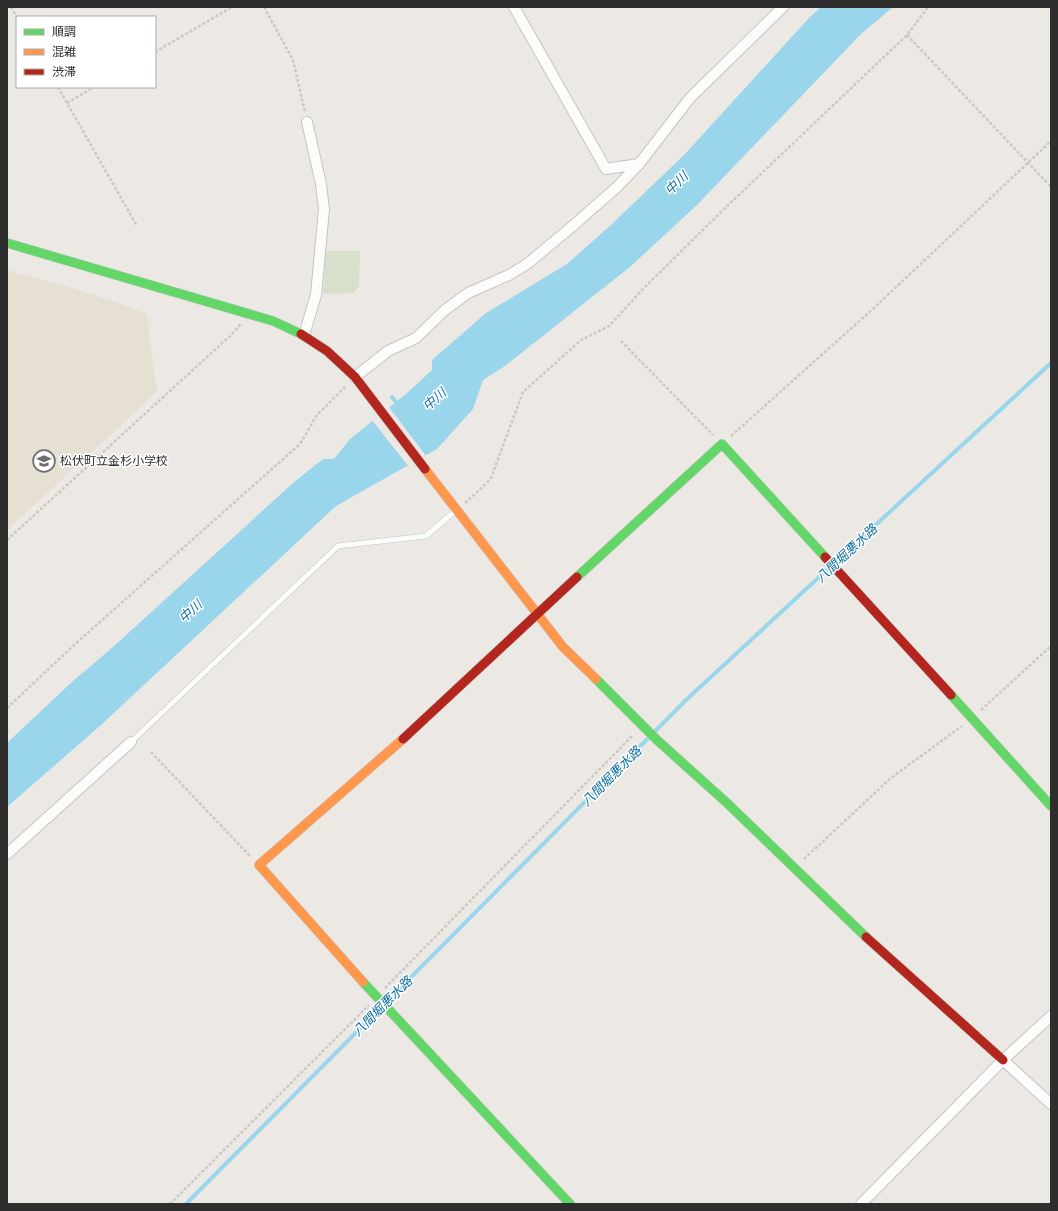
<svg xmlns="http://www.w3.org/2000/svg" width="1058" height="1211" font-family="'Titillium Web','Noto Sans JP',sans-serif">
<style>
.education{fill:#e6e0d3}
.cemetery{fill:#d8e0cc}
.water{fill:#99d6ec}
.pier{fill:#ece8e4}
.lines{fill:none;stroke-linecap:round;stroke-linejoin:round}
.stream{stroke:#99d6ec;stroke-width:4}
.lane-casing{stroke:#c5c4c5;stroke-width:6}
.street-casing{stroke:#c5c4c5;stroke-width:12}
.fast-casing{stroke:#c5c4c5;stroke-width:10}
.slow-casing{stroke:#c5c4c5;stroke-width:10}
.jam-casing{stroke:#c5c4c5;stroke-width:10}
.path{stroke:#c9c9c8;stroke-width:2.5;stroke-dasharray:3 2;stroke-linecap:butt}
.lane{stroke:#fcfcfb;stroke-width:5}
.street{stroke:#fcfcfb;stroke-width:10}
.fast{stroke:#63d668;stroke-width:9}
.slow{stroke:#ff974d;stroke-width:9}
.jam{stroke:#b3261e;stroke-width:9}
.labels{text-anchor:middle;stroke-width:3;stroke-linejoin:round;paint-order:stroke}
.poi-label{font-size:12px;fill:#2e2e2e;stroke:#fff;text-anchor:start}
.water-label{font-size:13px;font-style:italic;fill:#0d6fa3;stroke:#fff}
</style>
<rect width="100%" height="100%" fill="#ece8e4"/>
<!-- education -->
<path class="education" d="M 7,270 L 59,284 L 116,302 L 147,314 L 157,392 L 7,530 Z"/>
<!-- cemetery -->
<path class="cemetery" d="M 326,251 L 360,251 L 359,286 L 354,293 L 323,294 Z"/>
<!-- water -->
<path class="water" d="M 821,7 L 893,7 L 860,35 L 697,205 L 630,267 L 505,366 L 483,380 L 473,409 L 437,449 L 336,506 L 101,725 L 7,807 L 7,743 L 73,681 L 113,647 L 293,483 L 323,459 L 334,459 L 350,439 L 406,394 L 432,370 L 432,360 L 486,313 L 567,264 L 612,224 L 685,154 L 809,18 Z"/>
<!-- pier -->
<path class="pier" d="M 388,406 L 427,457 L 409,467 L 371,419 Z"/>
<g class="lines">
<!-- stream -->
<g class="stream">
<path d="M 392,397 L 398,405"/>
<path d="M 186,1204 L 686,700 L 1051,363"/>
</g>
<!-- lane casing -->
<g class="lane-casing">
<path id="lane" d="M 131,742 L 338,546 L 426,536 L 455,511"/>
</g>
<!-- street casing -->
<g class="street-casing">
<g id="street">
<path d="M 514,7 L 606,169 L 639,164"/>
<path d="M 304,335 L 316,295 L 324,209 L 321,184 L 307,122"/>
<path d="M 355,377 L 388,351 L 416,338 L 445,310 L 468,293 L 509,275 L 527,264 L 568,230 L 617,187 L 639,164 L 690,98 L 783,7"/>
<path d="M 7,854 L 131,742"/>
<path d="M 1003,1060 L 1051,1104"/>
<path d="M 861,1204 L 1003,1060 L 1051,1016"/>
</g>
</g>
<!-- fast casing -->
<g class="fast-casing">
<g id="fast">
<path d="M 7,243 L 273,321 L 301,334"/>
<path d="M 577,577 L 722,444 L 825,557"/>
<path d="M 596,679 L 657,740 L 727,803 L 866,937"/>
<path d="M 951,695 L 1051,806"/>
<path d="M 363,982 L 570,1204"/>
</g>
</g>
<!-- slow casing -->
<g class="slow-casing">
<g id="slow">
<path d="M 425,469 L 563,647 L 596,679"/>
<path d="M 363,982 L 259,865 L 403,739"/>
</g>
</g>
<!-- jam casing -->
<g class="jam-casing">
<g id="jam">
<path d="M 301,334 L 327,351 L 355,377 L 425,469"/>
<path d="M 825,557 L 951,695"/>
<path d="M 403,739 L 577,577"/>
<path d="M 866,937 L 1003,1060"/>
</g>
</g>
<!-- path -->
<g class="path">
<path d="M 11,7 L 17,18"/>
<path d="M 264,7 L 293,60 L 305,112"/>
<path d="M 907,35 L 1051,187"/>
<path d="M 155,52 L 232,7"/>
<path d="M 58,87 L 137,226"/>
<path d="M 67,103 L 94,87"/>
<path d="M 621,341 L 713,435"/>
<path d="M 731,436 L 874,308 L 1051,141"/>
<path d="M 465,503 L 487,483 L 491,478 L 523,392 L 581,340 L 609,326 L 643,289 L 722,211 L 907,35 L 928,7"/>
<path d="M 7,540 L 231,335 L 241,324"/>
<path d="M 7,708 L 73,646 L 300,444 L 317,415 L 346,386"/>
<path d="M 981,710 L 1051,646"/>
<path d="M 151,752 L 250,856"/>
<path d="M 804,859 L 891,778 L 962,726"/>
<path d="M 385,988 L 633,735"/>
<path d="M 170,1204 L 369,1005"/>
</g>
<!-- lane -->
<use href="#lane" class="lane"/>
<!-- street -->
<use href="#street" class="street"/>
<!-- fast -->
<use href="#fast" class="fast"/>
<!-- slow -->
<use href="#slow" class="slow"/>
<!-- jam -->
<use href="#jam" class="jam"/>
</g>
<!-- icons -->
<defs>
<g id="school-ring" transform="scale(1.15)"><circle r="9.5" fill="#fff" stroke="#706f6e" stroke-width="1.5"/><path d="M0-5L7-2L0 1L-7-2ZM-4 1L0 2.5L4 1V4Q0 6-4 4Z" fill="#706f6e"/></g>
</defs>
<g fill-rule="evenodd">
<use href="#school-ring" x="44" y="461"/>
</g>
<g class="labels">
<!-- poi labels -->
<g class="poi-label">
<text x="60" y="465">松伏町立金杉小学校</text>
</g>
<!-- water labels -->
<g class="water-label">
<text transform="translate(676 183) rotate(-44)" y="5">中川</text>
<text transform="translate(434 399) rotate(-41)" y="5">中川</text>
<text transform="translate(846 553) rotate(-43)" y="5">八間堀悪水路</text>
<text transform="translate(190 611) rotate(-42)" y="5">中川</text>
<text transform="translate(611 776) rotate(-45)" y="5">八間堀悪水路</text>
<text transform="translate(382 1006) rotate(-45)" y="5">八間堀悪水路</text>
</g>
</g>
<!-- border -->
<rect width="1058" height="1211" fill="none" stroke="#2e2e2e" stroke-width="16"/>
<!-- legend -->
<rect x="16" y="16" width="140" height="72" fill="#ffffff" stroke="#ababab"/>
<rect x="24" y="29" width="20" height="6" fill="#63d668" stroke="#ababab"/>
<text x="52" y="36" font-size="12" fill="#2e2e2e">順調</text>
<rect x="24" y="49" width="20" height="6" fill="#ff974d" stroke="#ababab"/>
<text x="52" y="56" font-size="12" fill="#2e2e2e">混雑</text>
<rect x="24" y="69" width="20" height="6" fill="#b3261e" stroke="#ababab"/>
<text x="52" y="76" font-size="12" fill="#2e2e2e">渋滞</text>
</svg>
